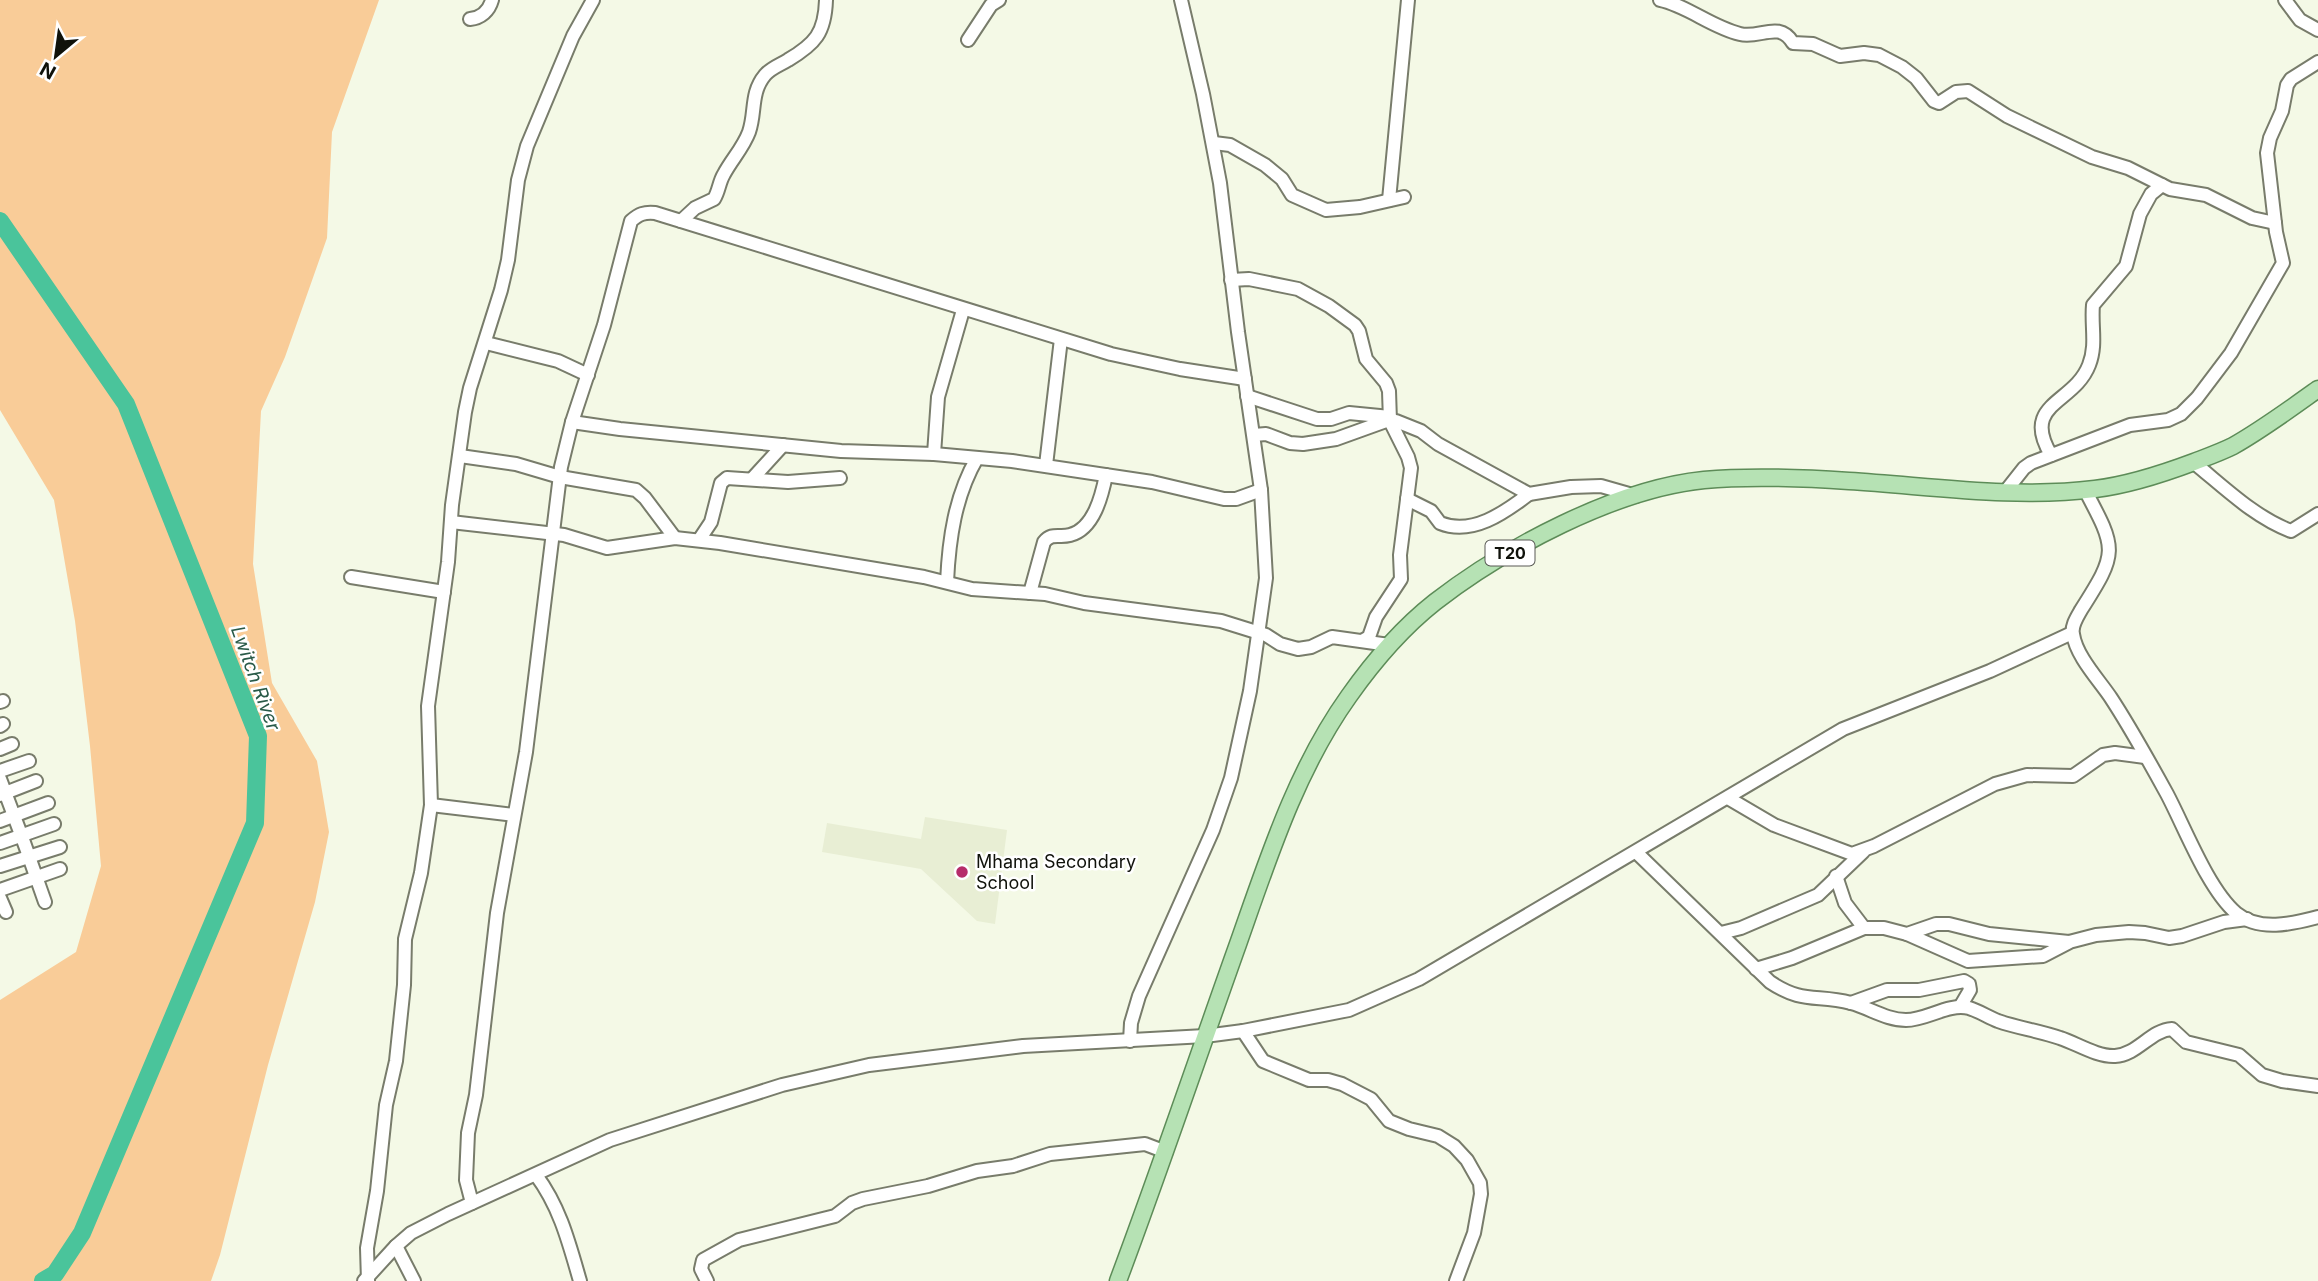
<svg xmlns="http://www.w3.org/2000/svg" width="2318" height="1281" font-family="Inter,sans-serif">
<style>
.built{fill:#e8eed4}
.green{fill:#f9cc98}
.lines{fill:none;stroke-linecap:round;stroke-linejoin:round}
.river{stroke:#4ac49b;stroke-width:18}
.minor-casing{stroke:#787c6b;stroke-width:16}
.major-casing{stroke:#5d8c58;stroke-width:19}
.minor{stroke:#fff;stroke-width:12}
.major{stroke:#b6e2b4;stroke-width:16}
.poi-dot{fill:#b62c6a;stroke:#fff;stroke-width:2.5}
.labels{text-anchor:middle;stroke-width:5;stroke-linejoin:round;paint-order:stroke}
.shield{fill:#fff;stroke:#585954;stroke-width:2}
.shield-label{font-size:16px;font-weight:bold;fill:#10120b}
.poi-label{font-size:18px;fill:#10120b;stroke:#fff;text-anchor:start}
.water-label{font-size:19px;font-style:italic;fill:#295a48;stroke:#fff}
</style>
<rect width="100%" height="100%" fill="#f4f9e6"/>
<!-- built -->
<path class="built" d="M 925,817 L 1007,830 L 995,924 L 977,921 L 921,869 L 822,852 L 827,823 L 921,839 Z"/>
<!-- green -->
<path class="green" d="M 0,0 L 379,0 L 332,132 L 327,238 L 285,357 L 261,411 L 253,564 L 272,683 L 317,761 L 329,832 L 315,902 L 268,1065 L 220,1255 L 211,1281 L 0,1281 L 0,1000 L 76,952 L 101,866 L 90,746 L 75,621 L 54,500 L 0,410 Z"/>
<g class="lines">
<!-- river -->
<path class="river" d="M 0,221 L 126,404 L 258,736 L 255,823 L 82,1233 L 55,1274 L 43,1281"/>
<!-- minor casing -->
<g class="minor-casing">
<g id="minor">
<path d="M 1660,0 C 1688,6 1711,27 1740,34 C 1760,39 1779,20 1793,43 L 1813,44 L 1840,56 L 1864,53 L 1879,55 L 1902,67 L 1916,78 L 1934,101 L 1939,103 L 1956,92 L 1968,91 L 2007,116 L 2092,157 L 2128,168 L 2170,189 L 2206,195 L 2252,218 L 2275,223"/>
<path d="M 2285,0 L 2300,20 L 2318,30"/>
<path d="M 470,19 C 481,18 489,11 492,0"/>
<path d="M 968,40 L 991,5 L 999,0"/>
<path d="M 1214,143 L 1230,145 L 1265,165 L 1282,179 L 1292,195 L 1326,210 L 1360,207 L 1404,197"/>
<path d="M 1389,200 L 1408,0"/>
<path d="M 681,221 L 695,208 L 714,199 C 719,191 719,182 724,174 C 732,159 743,148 749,132 C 756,112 750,93 765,75 C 771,68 780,65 788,60 C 815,44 825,33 826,0"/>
<path d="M 1231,280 L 1249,279 L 1298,289 L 1329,306 L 1355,325 L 1359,331 L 1366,359 L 1386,383 L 1389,391 L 1390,421 L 1408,457 L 1411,468 L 1400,555 L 1401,579 L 1376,617 L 1369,637 L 1362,641"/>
<path d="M 486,343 L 558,361 L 588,375"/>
<path d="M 1247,396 L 1317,419 L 1331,419 L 1349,413 L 1390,417"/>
<path d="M 572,422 L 620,429 L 841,451 L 934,454 L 1012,461 L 1152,482 L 1224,499 L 1236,499 L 1261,490"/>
<path d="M 1254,435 L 1266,434 L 1290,443 L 1303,444 L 1336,439 L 1386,421 L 1396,421 L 1421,431 L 1438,444 L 1529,494 L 1571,487 L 1601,486 L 1636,496"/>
<path d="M 934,454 L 938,397 L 963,310"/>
<path d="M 2051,455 C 2020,403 2074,404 2089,365 C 2097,345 2091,326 2093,305 L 2126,266 L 2140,214 L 2151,194 L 2162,185"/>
<path d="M 460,456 L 516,464 L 560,477 L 636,490 L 645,498 L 675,538"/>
<path d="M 2193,462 C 2224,487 2254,517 2291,531 L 2318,514"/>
<path d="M 1046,465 L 1061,339"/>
<path d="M 752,479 L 783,445"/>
<path d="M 2085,490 C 2117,550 2118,552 2081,610 C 2077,617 2071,626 2073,634 C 2076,656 2099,680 2111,698 C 2130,727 2150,763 2167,794 C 2185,828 2208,889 2236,913 C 2259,932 2292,924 2318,917"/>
<path d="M 2005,492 L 2024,468 L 2031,463 L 2130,425 L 2168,420 L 2181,414 L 2197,398 L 2231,353 L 2283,263 L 2276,232 L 2267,153 L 2270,138 L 2282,111 L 2287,85 L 2291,79 L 2318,62"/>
<path d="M 1407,499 L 1431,511 L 1440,523 C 1472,536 1504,513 1529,494"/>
<path d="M 451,522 L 564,535 L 607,548 L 675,538 L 720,543 L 924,577 L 972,589 L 1045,594 L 1084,603 L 1221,621 L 1266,635 L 1280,644 L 1298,649 L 1311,647 L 1332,637 L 1389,645"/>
<path d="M 699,540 L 711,522 L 721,483 L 727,478 L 788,482 L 840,478"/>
<path d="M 351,577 L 444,592"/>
<path d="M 947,582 C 949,539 955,496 977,458"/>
<path d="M 1030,593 L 1044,542 C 1052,532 1059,538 1070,535 C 1094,529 1102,495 1106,475"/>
<path d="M 0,702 L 3,701"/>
<path d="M 0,726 L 3,724"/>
<path d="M 0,749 L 12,744"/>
<path d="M 0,771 L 29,761"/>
<path d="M 0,779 C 16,820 31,861 45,902"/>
<path d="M 0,795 L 36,781"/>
<path d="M 1728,798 L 1774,825 L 1852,854 L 1874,846 L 1995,784 L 2027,775 L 2073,776 L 2103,755 L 2115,753 L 2145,757"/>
<path d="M 431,805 L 514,815"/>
<path d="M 0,821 L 48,803"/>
<path d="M 0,843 L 54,824"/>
<path d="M 1637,853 L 1770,982 C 1803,1004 1816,994 1851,1003 C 1870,1008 1886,1020 1906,1020 C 1927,1020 1948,1003 1969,1008 C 1979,1011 1988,1017 1998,1021 C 2018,1028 2040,1031 2060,1038 C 2076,1043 2097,1057 2115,1056 C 2137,1055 2151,1030 2172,1029 L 2186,1042 L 2239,1055 L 2262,1075 L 2282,1081 L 2318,1086"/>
<path d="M 0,866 L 60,847"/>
<path d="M 1836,876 L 1845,903 L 1864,928"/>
<path d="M 0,890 L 60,869"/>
<path d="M 0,898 L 6,912"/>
<path d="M 1721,933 L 1741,928 L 1818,895 L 1863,852"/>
<path d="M 1907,934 L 1968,961 L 2043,956 L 2068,943"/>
<path d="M 1756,969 L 1792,958 L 1864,928 L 1884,928 L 1907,934 L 1936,924 L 1949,924 L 1989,934 L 2069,942 L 2096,935 L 2129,932 L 2145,933 L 2169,938 L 2182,936 L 2224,922 L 2247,919"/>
<path d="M 1851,1003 L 1887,990 L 1919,990 L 1964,981 L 1969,984 L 1970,990 L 1960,1007"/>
<path d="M 1243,1031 L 1263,1061 L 1309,1080 L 1328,1080 L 1342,1084 L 1371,1099 L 1389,1121 L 1409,1129 L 1438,1136 L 1454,1146 L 1467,1160 L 1480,1183 L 1481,1194 L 1474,1233 L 1456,1281"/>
<path d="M 1130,1041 L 1131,1023 L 1139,996 L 1213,830 L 1231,778 L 1250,691 L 1266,578 L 1261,490 L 1238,332 L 1220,183 L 1203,94 L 1181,0"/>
<path d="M 536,1175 C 560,1207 569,1243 580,1281"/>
<path d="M 472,1203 L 466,1180 L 468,1133 L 476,1095 L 497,913 L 526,752 L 561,467 L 572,422 L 604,325 L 631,221 C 639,214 644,212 655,213 L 1111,354 L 1180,369 L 1245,379"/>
<path d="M 396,1246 L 414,1281"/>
<path d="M 364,1281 L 396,1246 L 411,1233 L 448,1214 L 610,1140 L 782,1085 L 869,1065 L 1023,1046 L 1205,1036 L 1243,1031 L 1349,1010 L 1419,979 L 1843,729 L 1990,671 L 2072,633"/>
<path d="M 368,1281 L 367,1248 L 377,1191 L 386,1105 L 396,1061 L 404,985 L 405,939 L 421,873 L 431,805 L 428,706 L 448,562 L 452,505 L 465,412 L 470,388 L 501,290 L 508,260 L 518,180 L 527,146 L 573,36 L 593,0"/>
<path d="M 707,1281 L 701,1269 L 703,1260 L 739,1240 L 835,1216 L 852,1203 L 863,1199 L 928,1186 L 977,1171 L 1013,1166 L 1050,1154 L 1145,1144 L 1166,1152"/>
</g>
</g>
<!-- major casing -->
<g class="major-casing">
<path id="major" d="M 1118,1281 C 1160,1169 1198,1056 1238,944 C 1268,859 1296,770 1349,696 C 1373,662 1402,628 1435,602 C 1505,548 1615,489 1704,480 C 1747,476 1805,478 1849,481 C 1931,486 2013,499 2095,489 C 2129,485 2162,474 2194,462 C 2207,457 2221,452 2233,446 C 2263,429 2290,409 2318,389"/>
</g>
<!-- minor -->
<use href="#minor" class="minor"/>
<!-- major -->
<use href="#major" class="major"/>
</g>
<!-- markers -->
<circle class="poi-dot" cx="962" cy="872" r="7"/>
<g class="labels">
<!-- shield labels -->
<rect class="shield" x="1485.5" y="540.5" width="49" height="25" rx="5"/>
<g class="shield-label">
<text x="1510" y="559">T20</text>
</g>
<!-- poi labels -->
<g class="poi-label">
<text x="976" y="868">Mhama Secondary<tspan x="976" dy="21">School</tspan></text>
</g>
<!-- water labels -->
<g class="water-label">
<text transform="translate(256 678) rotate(70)" y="7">Lwitch River</text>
</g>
</g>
<!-- north arrow -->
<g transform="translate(56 56) rotate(209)" stroke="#ffffff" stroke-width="5" paint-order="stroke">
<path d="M0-5L12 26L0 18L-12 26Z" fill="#10120b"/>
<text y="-10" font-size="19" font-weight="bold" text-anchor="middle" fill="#10120b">N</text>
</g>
</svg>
